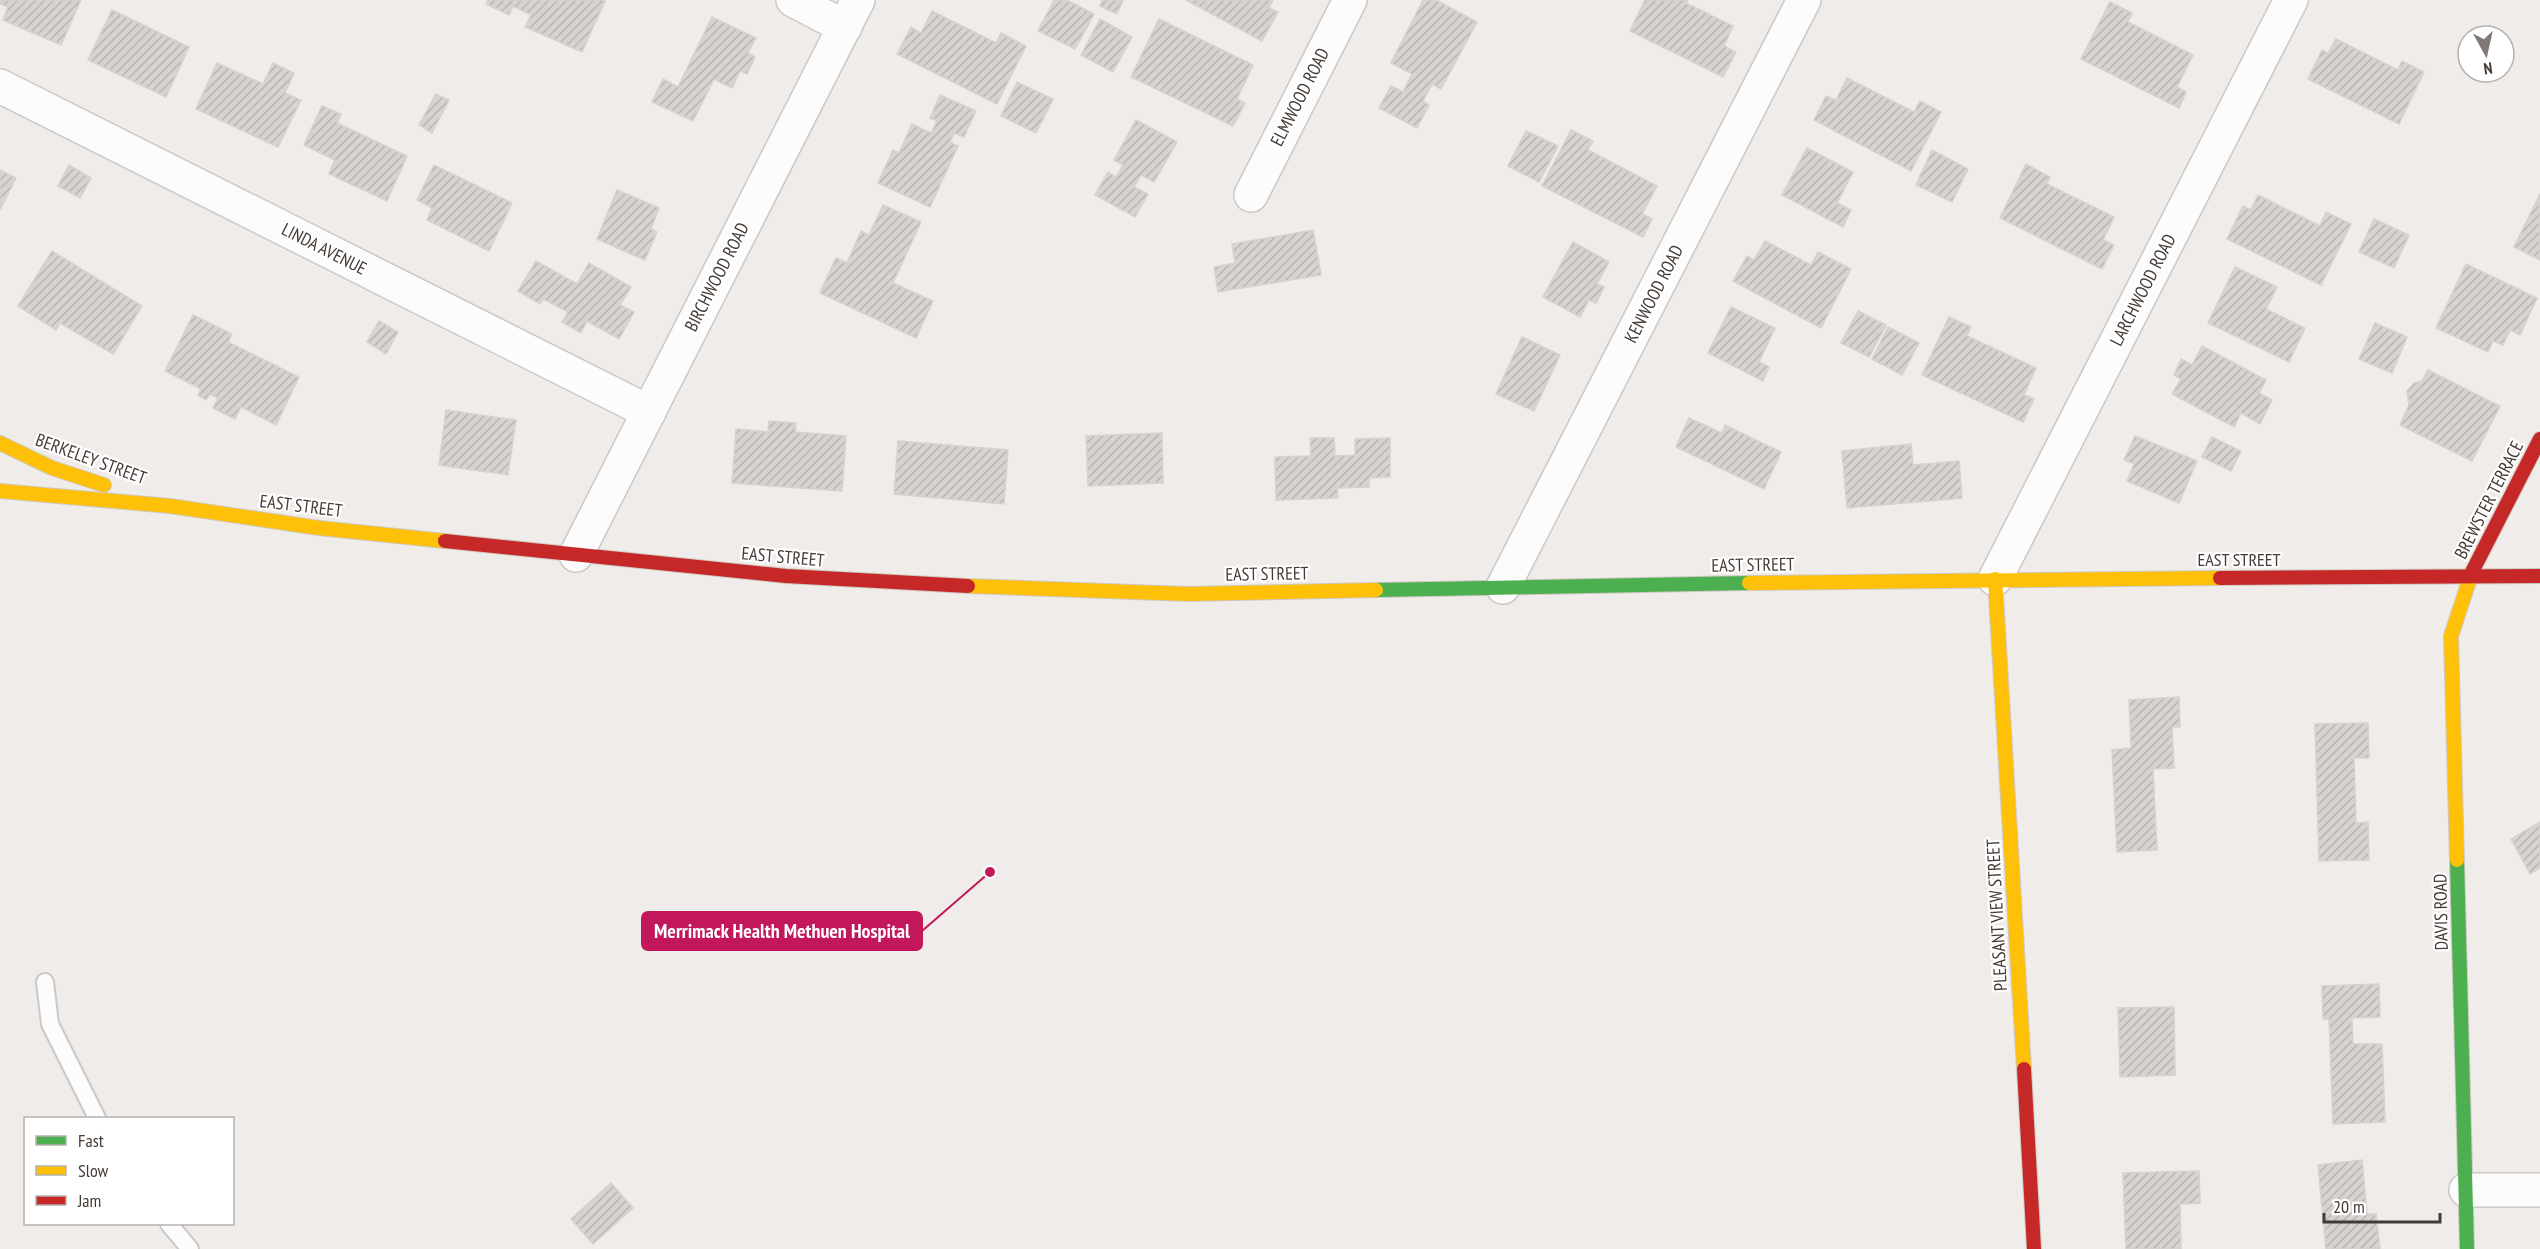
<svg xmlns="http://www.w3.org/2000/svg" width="2540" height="1249" font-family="'PT Sans Narrow',sans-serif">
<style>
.building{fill:url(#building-hatch);stroke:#d7d2cf;stroke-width:1.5}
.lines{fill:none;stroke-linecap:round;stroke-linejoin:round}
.lane-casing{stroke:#ccc8c5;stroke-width:20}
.street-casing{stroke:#ccc8c5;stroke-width:36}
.fast-casing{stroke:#cfc9c2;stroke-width:16}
.slow-casing{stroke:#cfc9c2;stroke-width:16}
.jam-casing{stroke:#cfc9c2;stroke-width:16}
.lane{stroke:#fdfcfc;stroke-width:16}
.street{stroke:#fdfcfc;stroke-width:33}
.fast{stroke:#4caf50;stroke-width:14}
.slow{stroke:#ffc107;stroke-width:14}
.jam{stroke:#c62828;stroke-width:14}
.labels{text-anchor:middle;stroke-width:4.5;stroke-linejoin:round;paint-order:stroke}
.street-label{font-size:18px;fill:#453b36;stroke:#fff}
.leader{fill:none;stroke:#c2185b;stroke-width:2}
.callout-dot{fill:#c2185b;stroke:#fff;stroke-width:2}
.callout{fill:#c2185b;stroke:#c2185b;stroke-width:2}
.callout-label{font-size:20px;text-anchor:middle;font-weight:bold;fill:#fff}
</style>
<defs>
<pattern id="building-hatch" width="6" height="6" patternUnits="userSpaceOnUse" patternTransform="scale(1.5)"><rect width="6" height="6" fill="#d7d3d0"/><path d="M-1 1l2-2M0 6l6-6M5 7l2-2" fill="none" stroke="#bab6b3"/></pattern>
</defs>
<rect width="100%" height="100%" fill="#efece9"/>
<!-- building -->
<g class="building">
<path d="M 0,0 L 81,0 L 61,45 L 3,20 L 8,7 L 0,4 Z"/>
<path d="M 488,0 L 602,0 L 605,1 L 582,52 L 525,27 L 531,15 L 513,6 L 509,15 L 486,4 Z"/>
<path d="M 1054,0 L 1067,0 L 1094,14 L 1075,49 L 1038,31 Z"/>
<path d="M 1102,0 L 1123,0 L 1117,14 L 1100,6 Z"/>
<path d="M 1186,0 L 1273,0 L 1269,8 L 1278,12 L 1262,41 Z"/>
<path d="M 1423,0 L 1436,0 L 1477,22 L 1441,89 L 1432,84 L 1423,101 L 1429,105 L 1417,128 L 1379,108 L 1391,86 L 1403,92 L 1412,74 L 1391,63 Z"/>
<path d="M 1645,0 L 1688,0 L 1686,3 L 1733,26 L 1724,46 L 1736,52 L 1723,77 L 1630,31 Z"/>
<path d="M 2110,2 L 2132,13 L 2128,22 L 2193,55 L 2177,87 L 2186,92 L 2179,108 L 2081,59 Z"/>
<path d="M 112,10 L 189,47 L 166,97 L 88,60 Z"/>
<path d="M 932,11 L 996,43 L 1001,33 L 1026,46 L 997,104 L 897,54 L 911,27 L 921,33 Z"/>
<path d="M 712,17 L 756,38 L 748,53 L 755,57 L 747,74 L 740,71 L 732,88 L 714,79 L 693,121 L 652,102 L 663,79 L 678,87 Z"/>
<path d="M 1100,19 L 1132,37 L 1113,72 L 1081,55 Z"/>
<path d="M 1159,19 L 1253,65 L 1237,99 L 1245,103 L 1233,126 L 1131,77 Z"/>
<path d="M 2336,39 L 2398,70 L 2402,61 L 2424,72 L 2399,124 L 2308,79 L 2322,50 L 2328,53 Z"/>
<path d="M 217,63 L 263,84 L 273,63 L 294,73 L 285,93 L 301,100 L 278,147 L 196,109 Z"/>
<path d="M 1847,78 L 1914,112 L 1920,101 L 1941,112 L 1911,171 L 1814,120 L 1826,96 L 1836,100 Z"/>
<path d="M 1017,82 L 1053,99 L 1036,133 L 1001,116 Z"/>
<path d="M 436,94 L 449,100 L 432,133 L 419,125 Z"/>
<path d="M 940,95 L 976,111 L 964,137 L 954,133 L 950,142 L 958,146 L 930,207 L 878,183 L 893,150 L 899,153 L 912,124 L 931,133 L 937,121 L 930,118 Z"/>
<path d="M 322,106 L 341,114 L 337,123 L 407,156 L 387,201 L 329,174 L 335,160 L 304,145 Z"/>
<path d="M 1136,120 L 1177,142 L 1154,182 L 1141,175 L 1134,187 L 1148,194 L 1135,217 L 1095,195 L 1108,172 L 1116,177 L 1123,165 L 1114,160 Z"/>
<path d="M 1571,130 L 1593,141 L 1588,150 L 1657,186 L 1642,214 L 1652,219 L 1643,237 L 1542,186 Z"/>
<path d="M 1526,131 L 1558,146 L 1539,182 L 1508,166 Z"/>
<path d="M 1807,148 L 1853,172 L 1837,203 L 1851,210 L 1843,227 L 1782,195 Z"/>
<path d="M 1932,150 L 1968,169 L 1952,202 L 1916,185 Z"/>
<path d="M 2026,164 L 2050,177 L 2047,184 L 2114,217 L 2103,240 L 2114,245 L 2102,269 L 2000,218 Z"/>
<path d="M 69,165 L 91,178 L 80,198 L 58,186 Z"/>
<path d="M 434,165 L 512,203 L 489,251 L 427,220 L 432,208 L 417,200 Z"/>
<path d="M 0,170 L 16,178 L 0,210 Z"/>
<path d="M 617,190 L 659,208 L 651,229 L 657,232 L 645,260 L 597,239 Z"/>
<path d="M 2540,194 L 2540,260 L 2514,247 Z"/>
<path d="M 2258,195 L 2320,226 L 2326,212 L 2351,224 L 2321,285 L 2227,239 L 2243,206 L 2251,210 Z"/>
<path d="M 883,205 L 921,222 L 893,283 L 933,301 L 916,338 L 820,293 L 836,258 L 847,263 L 861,231 L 869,235 Z"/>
<path d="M 2374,219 L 2409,235 L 2394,268 L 2359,252 Z"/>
<path d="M 1313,230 L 1321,275 L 1218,292 L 1214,267 L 1235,263 L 1232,244 Z"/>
<path d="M 1765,241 L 1811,265 L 1818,252 L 1851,269 L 1821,328 L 1733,281 L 1747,256 L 1754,260 Z"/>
<path d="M 1573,242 L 1609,262 L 1597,284 L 1604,287 L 1596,303 L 1589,300 L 1580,317 L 1543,297 Z"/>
<path d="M 52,251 L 142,306 L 113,354 L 60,323 L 56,330 L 18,306 Z"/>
<path d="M 536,261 L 577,284 L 589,263 L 631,287 L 620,305 L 634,312 L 619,339 L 587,321 L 581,333 L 562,322 L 568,312 L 543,299 L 540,304 L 518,291 Z"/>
<path d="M 2466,264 L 2537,298 L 2520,335 L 2510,330 L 2503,345 L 2493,341 L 2488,352 L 2436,328 Z"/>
<path d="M 2235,267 L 2277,287 L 2266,309 L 2305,328 L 2289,362 L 2208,323 Z"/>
<path d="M 1731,307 L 1775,328 L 1759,362 L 1769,367 L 1763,381 L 1708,353 Z"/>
<path d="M 1858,311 L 1886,325 L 1869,357 L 1841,343 Z"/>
<path d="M 193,315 L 232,334 L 228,342 L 299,377 L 276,425 L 241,407 L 235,419 L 213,408 L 218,398 L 210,394 L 206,400 L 198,395 L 201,389 L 165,371 Z"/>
<path d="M 1949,317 L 1971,327 L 1967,336 L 2036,368 L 2024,395 L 2034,399 L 2023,422 L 1922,375 Z"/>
<path d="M 379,321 L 398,332 L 386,354 L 367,342 Z"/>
<path d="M 2375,323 L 2407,337 L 2392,373 L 2359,359 Z"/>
<path d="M 1888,327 L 1919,343 L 1902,375 L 1872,359 Z"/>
<path d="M 1522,337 L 1560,355 L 1534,411 L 1496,394 Z"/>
<path d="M 2202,346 L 2266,380 L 2259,393 L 2272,400 L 2260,424 L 2241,413 L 2234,427 L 2172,394 L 2181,379 L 2174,375 L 2181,359 L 2192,365 Z"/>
<path d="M 2428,370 L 2500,406 L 2472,461 L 2400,425 L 2409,405 L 2407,391 L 2414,383 L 2422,381 Z"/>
<path d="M 446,410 L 516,420 L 508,475 L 439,465 Z"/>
<path d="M 1689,418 L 1722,433 L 1725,425 L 1781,452 L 1764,489 L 1676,447 Z"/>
<path d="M 769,421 L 796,423 L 795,432 L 846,436 L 842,491 L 732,483 L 736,429 L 768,432 Z"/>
<path d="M 1162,433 L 1163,483 L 1088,486 L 1086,436 Z"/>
<path d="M 2135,436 L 2197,461 L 2179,503 L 2127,481 L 2134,464 L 2124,460 Z"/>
<path d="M 2212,437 L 2241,451 L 2231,471 L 2202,457 Z"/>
<path d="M 1310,438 L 1334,438 L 1335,456 L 1355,455 L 1355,439 L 1390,438 L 1390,477 L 1369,478 L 1369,487 L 1337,488 L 1338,498 L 1276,500 L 1275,457 L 1311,456 Z"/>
<path d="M 898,441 L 1008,450 L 1004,504 L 894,494 Z"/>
<path d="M 1911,444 L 1913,465 L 1959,461 L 1962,498 L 1847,508 L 1842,451 Z"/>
<path d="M 2179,697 L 2180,727 L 2172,727 L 2174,768 L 2153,769 L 2157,850 L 2117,852 L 2112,750 L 2131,748 L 2129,700 Z"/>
<path d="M 2368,723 L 2369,758 L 2354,758 L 2356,823 L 2368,822 L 2369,860 L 2319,861 L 2315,724 Z"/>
<path d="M 2540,822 L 2540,868 L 2530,874 L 2511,839 Z"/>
<path d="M 2379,984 L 2380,1017 L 2352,1018 L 2353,1044 L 2382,1044 L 2385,1122 L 2333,1124 L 2329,1019 L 2323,1019 L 2322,986 Z"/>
<path d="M 2174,1007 L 2175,1075 L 2120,1077 L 2118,1008 Z"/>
<path d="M 2362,1160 L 2367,1214 L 2376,1214 L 2380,1249 L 2326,1249 L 2318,1165 Z"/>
<path d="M 2199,1171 L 2200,1203 L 2180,1204 L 2181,1249 L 2126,1249 L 2123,1173 Z"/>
<path d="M 611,1183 L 633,1208 L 593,1244 L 571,1219 Z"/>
</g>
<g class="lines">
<!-- lane casing -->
<g class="lane-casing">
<g id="lane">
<path d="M 45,982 L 50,1024 L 97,1118"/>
<path d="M 169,1224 L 190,1249"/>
</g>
</g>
<!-- street casing -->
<g class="street-casing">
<g id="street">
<path d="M 793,0 L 845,27"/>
<path d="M 0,86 L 649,412"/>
<path d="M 1251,195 L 1350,0"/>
<path d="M 576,555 L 858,0"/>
<path d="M 1995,579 L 2291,0"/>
<path d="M 1503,587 L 1804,0"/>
<path d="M 2466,1190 L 2540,1190"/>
</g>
</g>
<!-- fast casing -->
<g class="fast-casing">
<g id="fast">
<path d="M 1376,590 L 1749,583"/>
<path d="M 2457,860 L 2467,1249"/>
</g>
</g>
<!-- slow casing -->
<g class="slow-casing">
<g id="slow">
<path d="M 0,443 L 52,468 L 104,485"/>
<path d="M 0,491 L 170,506 L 319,528 L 445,541"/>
<path d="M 1995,579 L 2024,1069"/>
<path d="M 1749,583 L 2220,578"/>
<path d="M 968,586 L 1188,594 L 1376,590"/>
<path d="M 2457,860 L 2451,636 L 2472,572"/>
</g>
</g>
<!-- jam casing -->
<g class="jam-casing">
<g id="jam">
<path d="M 445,541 L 786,576 L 968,586"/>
<path d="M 2472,572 L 2540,439"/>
<path d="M 2220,578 L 2540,576"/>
<path d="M 2024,1069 L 2034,1249"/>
</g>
</g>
<!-- lane -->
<use href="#lane" class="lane"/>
<!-- street -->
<use href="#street" class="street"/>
<!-- fast -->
<use href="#fast" class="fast"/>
<!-- slow -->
<use href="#slow" class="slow"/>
<!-- jam -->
<use href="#jam" class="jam"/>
</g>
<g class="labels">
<!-- street labels -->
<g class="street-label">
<text transform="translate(1300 97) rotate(-63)" y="6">ELMWOOD ROAD</text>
<text transform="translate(324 249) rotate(27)" y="6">LINDA AVENUE</text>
<text transform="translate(717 277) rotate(-63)" y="6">BIRCHWOOD ROAD</text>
<text transform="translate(2143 290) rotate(-63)" y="6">LARCHWOOD ROAD</text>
<text transform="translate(1654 294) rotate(-63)" y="6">KENWOOD ROAD</text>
<text transform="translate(91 459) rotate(20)" y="6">BERKELEY STREET</text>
<text transform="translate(2489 500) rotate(-63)" y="6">BREWSTER TERRACE</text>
<text transform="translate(301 506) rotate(7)" y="6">EAST STREET</text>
<text transform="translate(783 557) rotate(5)" y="6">EAST STREET</text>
<text x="2239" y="566">EAST STREET</text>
<text transform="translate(1753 565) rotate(-1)" y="6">EAST STREET</text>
<text transform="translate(1267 574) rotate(-1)" y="6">EAST STREET</text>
<text transform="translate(2441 912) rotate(-91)" y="6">DAVIS ROAD</text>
<text transform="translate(1997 915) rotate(-93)" y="6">PLEASANT VIEW STREET</text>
</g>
</g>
<!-- callouts -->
<path class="leader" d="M990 872L922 931"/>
<circle class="callout-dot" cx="990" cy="872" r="6"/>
<rect class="callout" x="642" y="912" width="280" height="38" rx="6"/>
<g class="callout-label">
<text x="782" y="938">Merrimack Health Methuen Hospital</text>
</g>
<!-- legend -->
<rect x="24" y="1117" width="210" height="108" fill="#ffffff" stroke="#b5b1af" stroke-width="1.5"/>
<rect x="36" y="1136" width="30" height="9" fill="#4caf50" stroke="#b5b1af" stroke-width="1.5"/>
<text x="78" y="1147" font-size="18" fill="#453b36">Fast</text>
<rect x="36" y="1166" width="30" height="9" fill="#ffc107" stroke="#b5b1af" stroke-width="1.5"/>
<text x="78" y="1177" font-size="18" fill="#453b36">Slow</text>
<rect x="36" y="1196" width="30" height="9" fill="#c62828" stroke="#b5b1af" stroke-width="1.5"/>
<text x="78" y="1207" font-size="18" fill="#453b36">Jam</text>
<!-- north arrow -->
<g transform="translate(2486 54) rotate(172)"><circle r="28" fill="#ffffff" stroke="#b5b1af" stroke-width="1.5"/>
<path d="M0-4.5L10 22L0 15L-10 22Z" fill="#807975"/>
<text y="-9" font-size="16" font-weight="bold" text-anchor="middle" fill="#453b36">N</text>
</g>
<!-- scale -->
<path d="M2324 1213v9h116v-9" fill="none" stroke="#453b36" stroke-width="3"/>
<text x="2333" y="1213" font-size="18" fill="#453b36" stroke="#ffffff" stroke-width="4.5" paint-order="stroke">20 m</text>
</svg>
